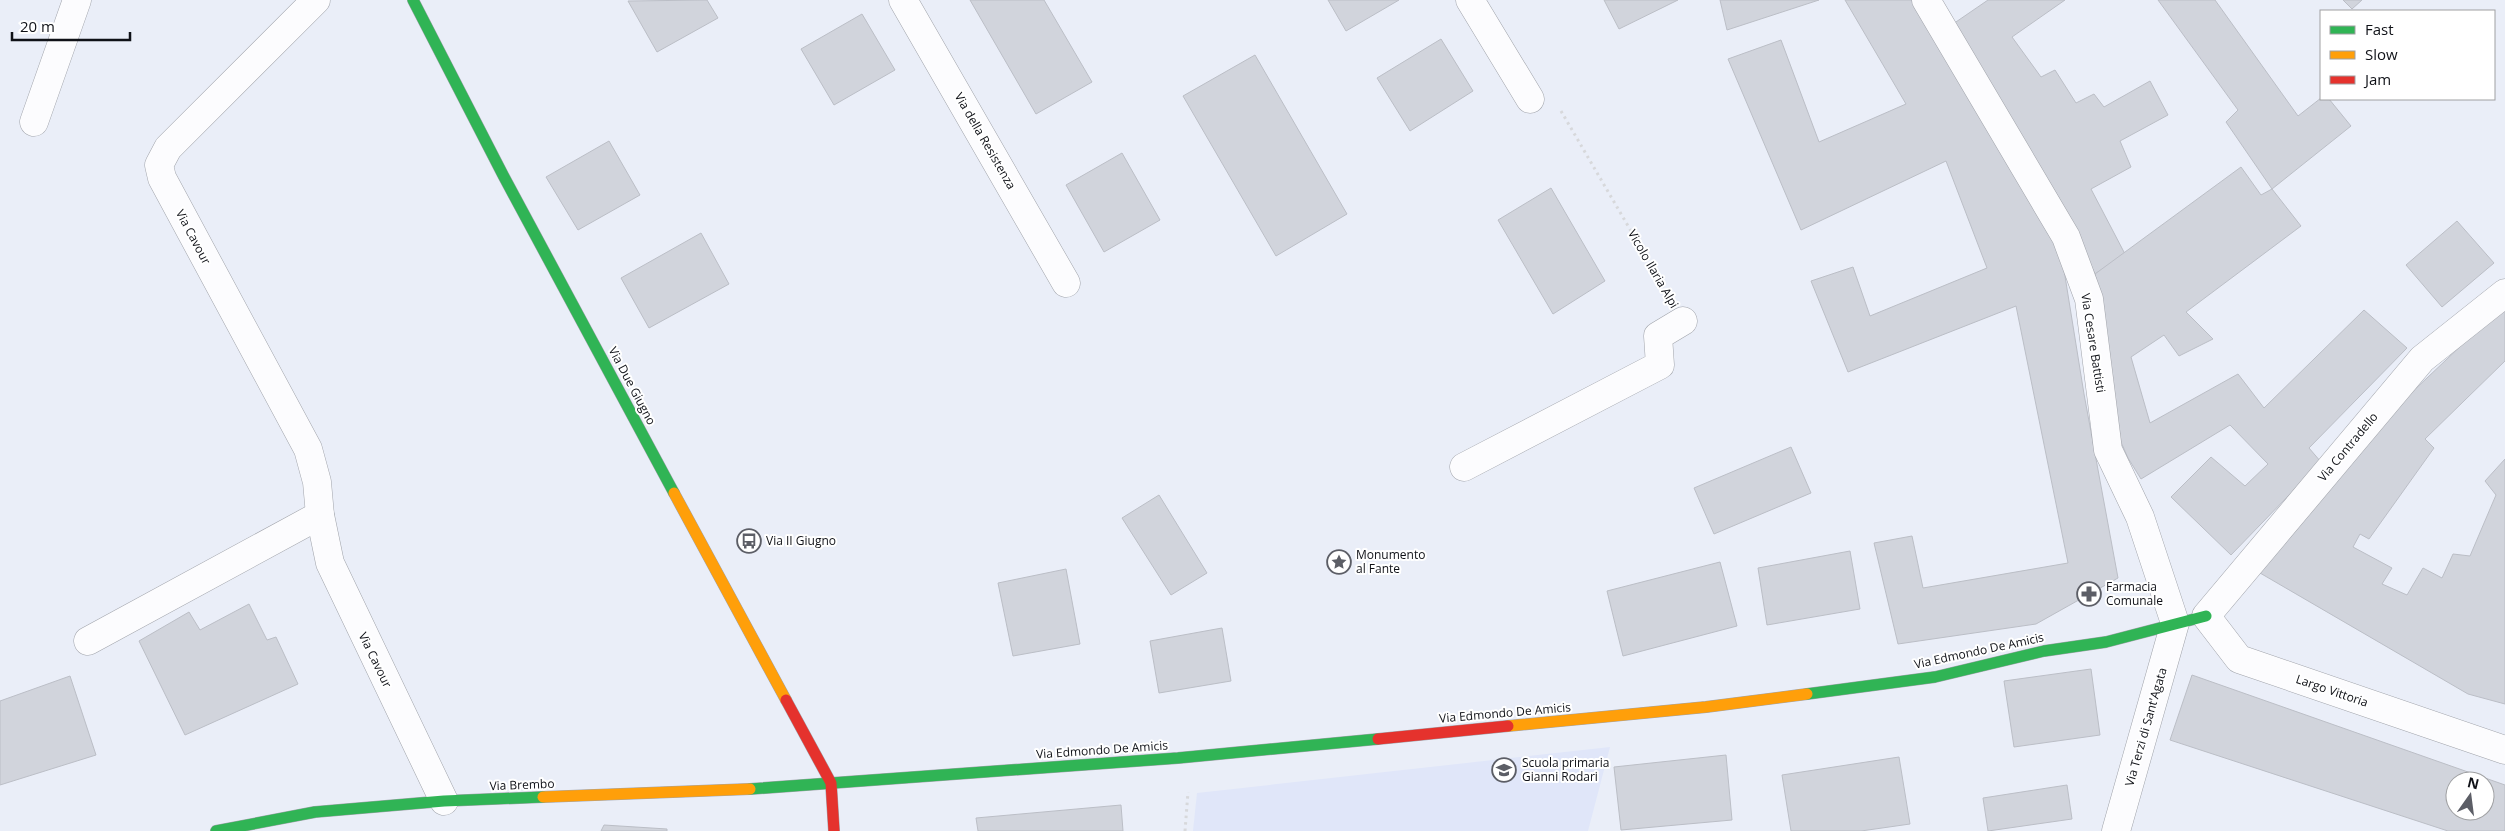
<svg xmlns="http://www.w3.org/2000/svg" width="2505" height="831" font-family="'Open Sans',sans-serif">
<style>
.built{fill:#e0e6f9}
.building{fill:#d1d4dc;stroke:#bbbec6;fill-rule:evenodd}
.lines{fill:none;stroke-linecap:round;stroke-linejoin:round}
.street-casing{stroke:#a0a3aa;stroke-width:29}
.fast-casing{stroke:#a0a3aa;stroke-width:12}
.slow-casing{stroke:#a0a3aa;stroke-width:12}
.jam-casing{stroke:#a0a3aa;stroke-width:12}
.path{stroke:#d7d8db;stroke-width:3;stroke-dasharray:2.5 4;stroke-linecap:butt}
.street{stroke:#fcfcfe;stroke-width:28}
.fast{stroke:#30b455;stroke-width:11}
.slow{stroke:#ff9f0a;stroke-width:11}
.jam{stroke:#e5322d;stroke-width:11}
.labels{text-anchor:middle;stroke-width:4;stroke-linejoin:round;paint-order:stroke}
.street-label{font-size:12px;fill:#0f1117;stroke:#fff}
.poi-label{font-size:12px;fill:#0f1117;stroke:#fff;text-anchor:start}
</style>
<rect width="100%" height="100%" fill="#eaeef8"/>
<!-- built -->
<path class="built" d="M 1610,747 L 1588,831 L 1193,831 L 1197,793 Z"/>
<!-- building -->
<g class="building">
<path d="M 707,0 L 718,18 L 657,52 L 628,1 Z"/>
<path d="M 970,0 L 1044,0 L 1092,82 L 1036,114 Z"/>
<path d="M 1328,0 L 1399,0 L 1346,31 Z"/>
<path d="M 1604,0 L 1678,0 L 1619,29 Z"/>
<path d="M 1720,0 L 1819,0 L 1727,30 Z"/>
<path d="M 1845,0 L 1913,0 L 2059,239 L 2084,394 L 2118,578 L 2036,624 L 1898,644 L 1874,543 L 1912,536 L 1923,588 L 2068,563 L 2016,306 L 1848,372 L 1811,281 L 1853,267 L 1870,316 L 1987,268 L 1946,161 L 1801,230 L 1728,59 L 1781,40 L 1819,142 L 1906,104 Z"/>
<path d="M 1988,0 L 2065,0 L 2012,37 L 2041,77 L 2055,70 L 2076,103 L 2094,94 L 2104,107 L 2150,81 L 2168,115 L 2120,141 L 2131,167 L 2091,189 L 2125,254 L 2095,274 L 2059,198 L 1953,24 Z"/>
<path d="M 2158,0 L 2215,0 L 2298,116 L 2321,98 L 2329,99 L 2351,126 L 2272,189 L 2226,122 L 2238,110 Z"/>
<path d="M 2343,0 L 2362,0 L 2352,9 Z"/>
<path d="M 862,14 L 895,70 L 834,105 L 801,49 Z"/>
<path d="M 1441,39 L 1473,91 L 1410,131 L 1377,78 Z"/>
<path d="M 1255,55 L 1347,214 L 1276,256 L 1183,96 Z"/>
<path d="M 609,141 L 640,195 L 578,230 L 546,177 Z"/>
<path d="M 1122,153 L 1160,220 L 1104,252 L 1066,185 Z"/>
<path d="M 2241,167 L 2261,195 L 2272,189 L 2301,226 L 2186,312 L 2213,339 L 2179,356 L 2164,335 L 2131,357 L 2150,423 L 2238,374 L 2264,408 L 2364,310 L 2407,348 L 2309,448 L 2321,462 L 2231,555 L 2171,497 L 2211,457 L 2245,486 L 2268,464 L 2230,425 L 2141,479 L 2128,458 L 2114,426 L 2106,329 L 2095,274 Z"/>
<path d="M 1551,188 L 1605,281 L 1553,314 L 1498,220 Z"/>
<path d="M 2457,221 L 2494,263 L 2442,307 L 2406,265 Z"/>
<path d="M 701,233 L 729,284 L 649,328 L 621,278 Z"/>
<path d="M 2505,304 L 2505,361 L 2425,439 L 2434,448 L 2369,539 L 2360,534 L 2353,547 L 2392,568 L 2382,584 L 2407,595 L 2423,568 L 2442,578 L 2453,554 L 2470,556 L 2496,495 L 2485,481 L 2505,459 L 2505,704 L 2468,694 L 2260,573 L 2408,396 Z"/>
<path d="M 1791,447 L 1811,493 L 1714,534 L 1694,488 Z"/>
<path d="M 1159,495 L 1207,573 L 1171,595 L 1122,518 Z"/>
<path d="M 1850,551 L 1860,609 L 1767,625 L 1758,568 Z"/>
<path d="M 1720,562 L 1737,626 L 1623,656 L 1607,591 Z"/>
<path d="M 1066,569 L 1080,644 L 1013,656 L 998,583 Z"/>
<path d="M 249,604 L 267,640 L 276,637 L 298,684 L 185,735 L 139,641 L 189,612 L 200,630 Z"/>
<path d="M 1222,628 L 1231,681 L 1159,693 L 1150,641 Z"/>
<path d="M 2091,669 L 2100,735 L 2014,747 L 2004,681 Z"/>
<path d="M 2192,675 L 2505,785 L 2505,831 L 2448,831 L 2170,740 ZM 2455,781 L 2485,781 L 2485,811 L 2455,811 Z"/>
<path d="M 70,676 L 96,755 L 0,785 L 0,701 Z"/>
<path d="M 1726,755 L 1732,820 L 1621,830 L 1614,767 Z"/>
<path d="M 1899,757 L 1910,824 L 1861,831 L 1791,831 L 1782,775 Z"/>
<path d="M 2067,785 L 2072,819 L 1988,831 L 1983,798 Z"/>
<path d="M 1121,805 L 1123,831 L 978,831 L 976,818 Z"/>
<path d="M 604,825 L 667,829 L 667,831 L 601,831 Z"/>
</g>
<g class="lines">
<!-- street casing -->
<g class="street-casing">
<g id="street">
<path d="M 316,0 L 168,148 L 159,165 L 162,178 L 308,449 L 317,482 L 320,515 L 330,563 L 444,801"/>
<path d="M 903,0 L 1066,283"/>
<path d="M 1470,0 L 1530,99"/>
<path d="M 1926,0 L 2066,237 L 2089,299 L 2108,450 L 2140,517 L 2175,623 L 2116,831"/>
<path d="M 34,122 L 77,0"/>
<path d="M 2505,293 L 2422,359 L 2206,616 L 2239,659 L 2505,750"/>
<path d="M 1464,467 L 1660,365 L 1658,336 L 1683,321"/>
<path d="M 88,641 L 320,515"/>
</g>
</g>
<!-- fast casing -->
<g class="fast-casing">
<g id="fast">
<path d="M 413,0 L 503,175 L 674,493"/>
<path d="M 1807,694 L 1935,677 L 2044,651 L 2106,642 L 2206,616"/>
<path d="M 750,789 L 1178,758 L 1378,739"/>
<path d="M 216,831 L 315,812 L 444,801 L 543,797"/>
</g>
</g>
<!-- slow casing -->
<g class="slow-casing">
<g id="slow">
<path d="M 674,493 L 786,700"/>
<path d="M 1508,726 L 1706,707 L 1807,694"/>
<path d="M 543,797 L 750,789"/>
</g>
</g>
<!-- jam casing -->
<g class="jam-casing">
<g id="jam">
<path d="M 786,700 L 831,783 L 834,831"/>
<path d="M 1378,739 L 1508,726"/>
</g>
</g>
<!-- path -->
<g class="path">
<path d="M 1561,111 L 1666,291"/>
<path d="M 1185,831 L 1188,792"/>
</g>
<!-- street -->
<use href="#street" class="street"/>
<!-- fast -->
<use href="#fast" class="fast"/>
<!-- slow -->
<use href="#slow" class="slow"/>
<!-- jam -->
<use href="#jam" class="jam"/>
</g>
<!-- icons -->
<defs>
<g id="bus-ring" transform="scale(1.25)"><circle r="9.5" fill="#fff" stroke="#5c5e66" stroke-width="1.5"/><path d="M-5-6H5V4H4V6H2V4H-2V6H-4V4H-5ZM-3.5-4V0h7V-4ZM-3.5 1.2v1.5H-2V1.2ZM2 1.2v1.5H3.5V1.2Z" fill="#5c5e66"/></g>
<g id="sight-ring" transform="scale(1.25)"><circle r="9.5" fill="#fff" stroke="#5c5e66" stroke-width="1.5"/><path d="M0-6L1.8-2.2L6-1.7L2.9 1.2L3.7 5.4L0 3.3L-3.7 5.4L-2.9 1.2L-6-1.7L-1.8-2.2Z" fill="#5c5e66"/></g>
<g id="pharmacy-ring" transform="scale(1.25)"><circle r="9.5" fill="#fff" stroke="#5c5e66" stroke-width="1.5"/><path d="M-2-6h4v4h4v4h-4v4h-4v-4h-4v-4h4Z" fill="#5c5e66"/></g>
<g id="school-ring" transform="scale(1.25)"><circle r="9.5" fill="#fff" stroke="#5c5e66" stroke-width="1.5"/><path d="M0-5L7-2L0 1L-7-2ZM-4 1L0 2.5L4 1V4Q0 6-4 4Z" fill="#5c5e66"/></g>
</defs>
<g fill-rule="evenodd">
<use href="#bus-ring" x="749" y="541"/>
<use href="#sight-ring" x="1339" y="562"/>
<use href="#pharmacy-ring" x="2089" y="594"/>
<use href="#school-ring" x="1504" y="770"/>
</g>
<g class="labels">
<!-- street labels -->
<g class="street-label">
<text transform="translate(985 141) rotate(60)" y="4">Via della Resistenza</text>
<text transform="translate(193 237) rotate(62)" y="4">Via Cavour</text>
<text transform="translate(1653 269) rotate(60)" y="4">Vicolo Ilaria Alpi</text>
<text transform="translate(2093 343) rotate(81)" y="4">Via Cesare Battisti</text>
<text transform="translate(632 386) rotate(62)" y="4">Via Due Giugno</text>
<text transform="translate(2348 447) rotate(-50)" y="4">Via Contradello</text>
<text transform="translate(1979 651) rotate(-12)" y="4">Via Edmondo De Amicis</text>
<text transform="translate(375 660) rotate(64)" y="4">Via Cavour</text>
<text transform="translate(2332 691) rotate(19)" y="4">Largo Vittoria</text>
<text transform="translate(1505 713) rotate(-5)" y="4">Via Edmondo De Amicis</text>
<text transform="translate(2146 727) rotate(-74)" y="4">Via Terzi di Sant'Agata</text>
<text transform="translate(1102 750) rotate(-4)" y="4">Via Edmondo De Amicis</text>
<text transform="translate(522 785) rotate(-2)" y="4">Via Brembo</text>
</g>
<!-- poi labels -->
<g class="poi-label">
<text x="766" y="545">Via II Giugno</text>
<text x="1356" y="559">Monumento<tspan x="1356" dy="14">al Fante</tspan></text>
<text x="2106" y="591">Farmacia<tspan x="2106" dy="14">Comunale</tspan></text>
<text x="1522" y="767">Scuola primaria<tspan x="1522" dy="14">Gianni Rodari</tspan></text>
</g>
</g>
<!-- legend -->
<rect x="2320" y="10" width="175" height="90" fill="#ffffff" stroke="#9fa0a2"/>
<rect x="2330" y="26" width="25" height="8" fill="#30b455" stroke="#9fa0a2"/>
<text x="2365" y="35" font-size="15" fill="#0f1117">Fast</text>
<rect x="2330" y="51" width="25" height="8" fill="#ff9f0a" stroke="#9fa0a2"/>
<text x="2365" y="60" font-size="15" fill="#0f1117">Slow</text>
<rect x="2330" y="76" width="25" height="8" fill="#e5322d" stroke="#9fa0a2"/>
<text x="2365" y="85" font-size="15" fill="#0f1117">Jam</text>
<!-- north arrow -->
<g transform="translate(2470 796) rotate(14)"><circle r="24" fill="#ffffff" stroke="#9fa0a2"/>
<path d="M0-4L9 19L0 12L-9 19Z" fill="#5c5e66"/>
<text y="-8" font-size="14" font-weight="bold" text-anchor="middle" fill="#0f1117">N</text>
</g>
<!-- scale -->
<path d="M12 32v8h118v-8" fill="none" stroke="#0f1117" stroke-width="2.5"/>
<text x="20" y="32" font-size="15" fill="#0f1117" stroke="#ffffff" stroke-width="4" paint-order="stroke">20 m</text>
</svg>
